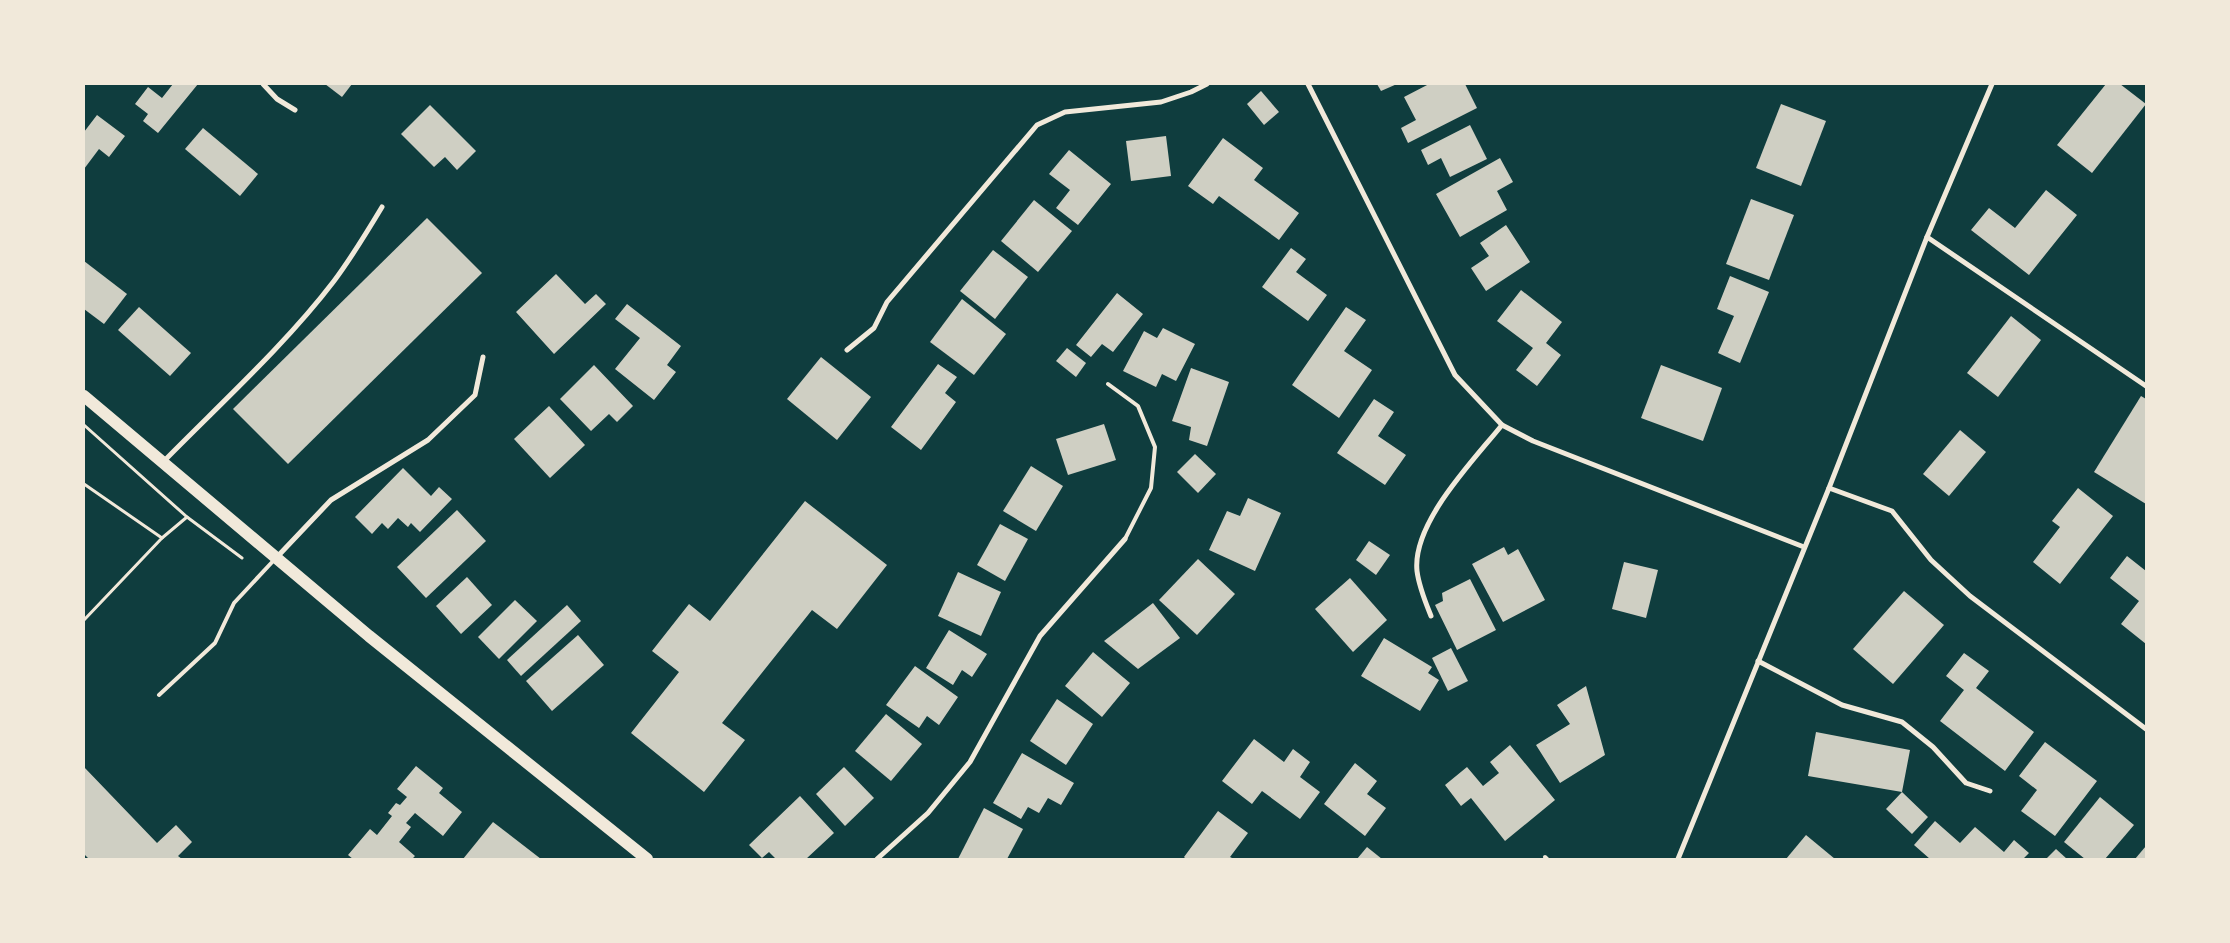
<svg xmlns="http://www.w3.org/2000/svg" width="2230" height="943" font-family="Karla,sans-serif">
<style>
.building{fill:#cfcfc3}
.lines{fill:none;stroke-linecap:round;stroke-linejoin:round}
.path{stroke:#f1e9da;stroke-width:3}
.service{stroke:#f1e9da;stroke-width:4}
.minor{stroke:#f1e9da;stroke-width:5}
.primary{stroke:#f1e9da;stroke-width:12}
</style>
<rect width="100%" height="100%" fill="#0f3d3e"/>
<!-- building -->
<g class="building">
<path d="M 173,84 L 198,84 L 158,133 L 143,121 L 148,114 L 135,104 L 148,87 L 162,98 Z"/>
<path d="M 325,84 L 352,84 L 342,97 Z"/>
<path d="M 1377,84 L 1397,84 L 1381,91 Z"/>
<path d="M 1429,84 L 1465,84 L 1477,108 L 1408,143 L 1401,128 L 1416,120 L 1404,97 Z"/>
<path d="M 2106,84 L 2120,84 L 2146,104 L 2092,173 L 2057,145 Z"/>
<path d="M 1261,91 L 1279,112 L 1264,125 L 1247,104 Z"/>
<path d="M 1781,104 L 1826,121 L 1801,186 L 1756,168 Z"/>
<path d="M 430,105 L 476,151 L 457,170 L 445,157 L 434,167 L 401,134 Z"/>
<path d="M 97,115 L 125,136 L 109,157 L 99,149 L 84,169 L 84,132 Z"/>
<path d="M 1470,125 L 1487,159 L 1450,177 L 1441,158 L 1428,165 L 1421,150 Z"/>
<path d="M 203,128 L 258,174 L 240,196 L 185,149 Z"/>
<path d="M 1166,136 L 1171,176 L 1131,181 L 1126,141 Z"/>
<path d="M 1223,138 L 1263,168 L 1254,180 L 1299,213 L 1279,240 L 1219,196 L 1213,204 L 1188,186 Z"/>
<path d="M 1069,150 L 1111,184 L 1078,225 L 1056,208 L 1070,190 L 1049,174 Z"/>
<path d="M 1500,158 L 1513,182 L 1497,191 L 1507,210 L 1460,237 L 1436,194 Z"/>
<path d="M 2046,190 L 2077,215 L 2029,275 L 1971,230 L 1989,208 L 2015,228 Z"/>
<path d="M 1751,199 L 1794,215 L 1769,280 L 1726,264 Z"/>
<path d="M 1034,200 L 1072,231 L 1038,272 L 1001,241 Z"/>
<path d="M 427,218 L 482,273 L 288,464 L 233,409 Z"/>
<path d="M 1506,225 L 1530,262 L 1486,291 L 1471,268 L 1489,256 L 1480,243 Z"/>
<path d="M 1291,248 L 1306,259 L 1296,272 L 1327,295 L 1308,321 L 1262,287 Z"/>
<path d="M 993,250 L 1028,277 L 995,319 L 960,291 Z"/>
<path d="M 84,261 L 127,294 L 104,324 L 84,309 Z"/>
<path d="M 556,274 L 585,304 L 596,294 L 606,304 L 554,354 L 516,312 Z"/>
<path d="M 1730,276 L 1769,292 L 1740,363 L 1718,353 L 1734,316 L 1717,309 Z"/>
<path d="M 1521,290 L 1562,322 L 1546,343 L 1561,355 L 1537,386 L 1516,370 L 1533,348 L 1497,321 Z"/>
<path d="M 1117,293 L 1143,314 L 1113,352 L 1102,344 L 1091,357 L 1076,345 Z"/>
<path d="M 962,299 L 1006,334 L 974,375 L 930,342 Z"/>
<path d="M 627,304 L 681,346 L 667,365 L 676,372 L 654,400 L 615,369 L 640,338 L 615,319 Z"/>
<path d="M 139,307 L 191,353 L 170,376 L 118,330 Z"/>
<path d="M 1346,307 L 1366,320 L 1344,351 L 1372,370 L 1339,418 L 1292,385 Z"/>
<path d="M 2011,316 L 2041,340 L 1998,397 L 1967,373 Z"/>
<path d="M 1163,328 L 1195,344 L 1176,381 L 1162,374 L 1156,387 L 1123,371 L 1144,331 L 1157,338 Z"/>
<path d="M 1067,348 L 1086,363 L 1076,377 L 1056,361 Z"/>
<path d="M 821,357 L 871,397 L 837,440 L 787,399 Z"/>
<path d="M 938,364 L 957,377 L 945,393 L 956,402 L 921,450 L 891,427 Z"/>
<path d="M 594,365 L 633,406 L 617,422 L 609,414 L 591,431 L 560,399 Z"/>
<path d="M 1661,365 L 1722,388 L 1703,441 L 1641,418 Z"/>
<path d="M 1191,368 L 1229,382 L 1207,446 L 1189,440 L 1191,427 L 1172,421 Z"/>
<path d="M 2141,396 L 2146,399 L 2146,504 L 2094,472 Z"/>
<path d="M 1374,399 L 1394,412 L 1378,436 L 1406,455 L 1385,485 L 1337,453 Z"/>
<path d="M 549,406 L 585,445 L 550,478 L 514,439 Z"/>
<path d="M 1104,424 L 1116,460 L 1068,475 L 1056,439 Z"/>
<path d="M 1960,430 L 1986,452 L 1949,496 L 1923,474 Z"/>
<path d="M 1195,454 L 1216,474 L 1198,493 L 1177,472 Z"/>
<path d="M 1031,466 L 1063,486 L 1036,531 L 1003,511 Z"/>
<path d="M 403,468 L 431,496 L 439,487 L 452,499 L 420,532 L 411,523 L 408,527 L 398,518 L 388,529 L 382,523 L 372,534 L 355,517 Z"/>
<path d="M 2078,488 L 2113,516 L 2060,584 L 2033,562 L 2060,527 L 2052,521 Z"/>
<path d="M 1248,498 L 1281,513 L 1255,571 L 1209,550 L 1227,511 L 1240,516 Z"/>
<path d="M 805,501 L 887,565 L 837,629 L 812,610 L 722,723 L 745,740 L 704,792 L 631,733 L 679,672 L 652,651 L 689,604 L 710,621 Z"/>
<path d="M 457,510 L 486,541 L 426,598 L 397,567 Z"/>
<path d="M 1000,524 L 1028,539 L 1005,581 L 977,565 Z"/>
<path d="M 1369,541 L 1390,555 L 1376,575 L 1356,560 Z"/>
<path d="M 1504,547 L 1508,555 L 1518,549 L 1545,600 L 1503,622 L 1472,564 Z"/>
<path d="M 2127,556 L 2146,571 L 2146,644 L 2121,624 L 2139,601 L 2110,578 Z"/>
<path d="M 1198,559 L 1235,594 L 1197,635 L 1159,600 Z"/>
<path d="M 1624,562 L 1658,570 L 1646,618 L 1612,609 Z"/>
<path d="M 958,572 L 1001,592 L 981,636 L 938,616 Z"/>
<path d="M 467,577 L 492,605 L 461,634 L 436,606 Z"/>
<path d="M 1350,578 L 1387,620 L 1353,652 L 1315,609 Z"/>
<path d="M 1470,579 L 1496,630 L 1457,650 L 1435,605 L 1443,601 L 1442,593 Z"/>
<path d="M 1904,591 L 1944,625 L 1893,684 L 1853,649 Z"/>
<path d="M 515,600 L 537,621 L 499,659 L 478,637 Z"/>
<path d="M 1153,603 L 1180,638 L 1138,669 L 1104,641 Z"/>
<path d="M 567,605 L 581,621 L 521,676 L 507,660 Z"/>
<path d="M 949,630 L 987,654 L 972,677 L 962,670 L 953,685 L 926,668 Z"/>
<path d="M 578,635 L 604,665 L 552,711 L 526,681 Z"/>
<path d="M 1384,638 L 1432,667 L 1428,673 L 1439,680 L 1420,711 L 1361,676 Z"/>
<path d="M 1451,648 L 1468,681 L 1448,691 L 1432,658 Z"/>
<path d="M 1093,652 L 1130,683 L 1102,717 L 1065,686 Z"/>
<path d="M 1964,653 L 1989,671 L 1976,688 L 2034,732 L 2005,771 L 1940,721 L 1964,690 L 1946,676 Z"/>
<path d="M 915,666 L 958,697 L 939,725 L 927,716 L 919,728 L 886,705 Z"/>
<path d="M 1586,686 L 1605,755 L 1560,783 L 1536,745 L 1570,724 L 1557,705 Z"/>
<path d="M 1057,699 L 1093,724 L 1066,765 L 1030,741 Z"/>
<path d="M 886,714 L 922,744 L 891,781 L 855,751 Z"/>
<path d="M 1816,732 L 1910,750 L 1902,792 L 1928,817 L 1912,834 L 1886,809 L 1902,792 L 1808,776 Z"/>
<path d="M 1254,739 L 1284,762 L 1293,749 L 1310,762 L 1300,777 L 1320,792 L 1300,819 L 1262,791 L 1252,804 L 1222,781 Z"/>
<path d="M 2045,742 L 2097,781 L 2055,836 L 2021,811 L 2037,790 L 2019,776 Z"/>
<path d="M 1510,745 L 1555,800 L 1505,841 L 1471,798 L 1461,806 L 1445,785 L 1467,767 L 1483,786 L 1499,773 L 1490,762 Z"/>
<path d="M 1022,753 L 1074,783 L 1061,805 L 1048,798 L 1039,813 L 1028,807 L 1021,819 L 993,803 Z"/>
<path d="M 1355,763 L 1377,781 L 1367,794 L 1386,808 L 1365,836 L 1324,804 Z"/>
<path d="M 416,766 L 443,788 L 439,793 L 462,812 L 443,836 L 415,813 L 406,823 L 411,827 L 399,842 L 415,856 L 412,859 L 353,859 L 348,855 L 370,829 L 377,835 L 392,816 L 388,813 L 396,803 L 400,805 L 407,797 L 397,789 Z"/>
<path d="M 84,767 L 157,843 L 176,825 L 192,842 L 178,856 L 182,859 L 89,859 L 84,854 Z"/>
<path d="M 844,767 L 874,798 L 845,826 L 816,794 Z"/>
<path d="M 800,796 L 834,833 L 806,859 L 776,859 L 769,852 L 762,858 L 749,845 Z"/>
<path d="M 2100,797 L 2134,825 L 2105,859 L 2085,859 L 2064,842 Z"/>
<path d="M 984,808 L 1023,829 L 1007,859 L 958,859 Z"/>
<path d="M 1218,811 L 1248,833 L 1230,857 L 1234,859 L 1186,859 L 1184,857 Z"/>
<path d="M 1935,821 L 1960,843 L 1975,827 L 2004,852 L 2014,840 L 2029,853 L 2023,859 L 1930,859 L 1914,845 Z"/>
<path d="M 493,822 L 541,859 L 463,859 Z"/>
<path d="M 1806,835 L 1835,859 L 1786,859 Z"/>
<path d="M 2146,846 L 2146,859 L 2135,859 Z"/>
<path d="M 1367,847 L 1382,859 L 1357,859 Z"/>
<path d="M 2056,849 L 2067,859 L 2046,859 Z"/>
</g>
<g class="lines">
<!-- path -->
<g class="path">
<path d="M 84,425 L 187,517 L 242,558"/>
<path d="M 84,484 L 162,538 L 84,620"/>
<path d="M 162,538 L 187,517"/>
</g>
<!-- service -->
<g class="service">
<path d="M 1108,384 L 1138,406 L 1155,447 L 1151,488 L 1125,539"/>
<path d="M 159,695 L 215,643 L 234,603 L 275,559"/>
<path d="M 1545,857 L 1547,859"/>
</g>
<!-- minor -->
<g class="minor">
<path d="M 263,84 L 277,99 L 295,110"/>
<path d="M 1308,84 L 1455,375 L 1502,425 L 1533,441 L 1804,547"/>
<path d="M 1927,237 L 2146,386"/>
<path d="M 847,350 L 874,328 L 887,302 L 1037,125 L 1065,112 L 1161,102 L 1191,92 L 1207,84"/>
<path d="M 164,461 C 220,404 286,344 334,281 C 352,257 367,232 382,207"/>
<path d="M 1829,488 L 1892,511 L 1931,560 L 1970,596 L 2146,729"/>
<path d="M 277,557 L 331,500 L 428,440 L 475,395 L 483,357"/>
<path d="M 1431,616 C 1425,601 1419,587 1417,571 C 1412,523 1473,461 1502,425"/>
<path d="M 1758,661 L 1842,705 L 1902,722 L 1933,747 L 1966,783 L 1990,791"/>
<path d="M 877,859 L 928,813 L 970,762 L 1040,636 L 1125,539"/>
<path d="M 1678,859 L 1829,488 L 1927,237 L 1992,84"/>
</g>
<!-- primary -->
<path class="primary" d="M 84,396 L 369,636 L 647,859"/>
</g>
<!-- border -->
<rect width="2230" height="943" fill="none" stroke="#f1e9da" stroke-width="170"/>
</svg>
